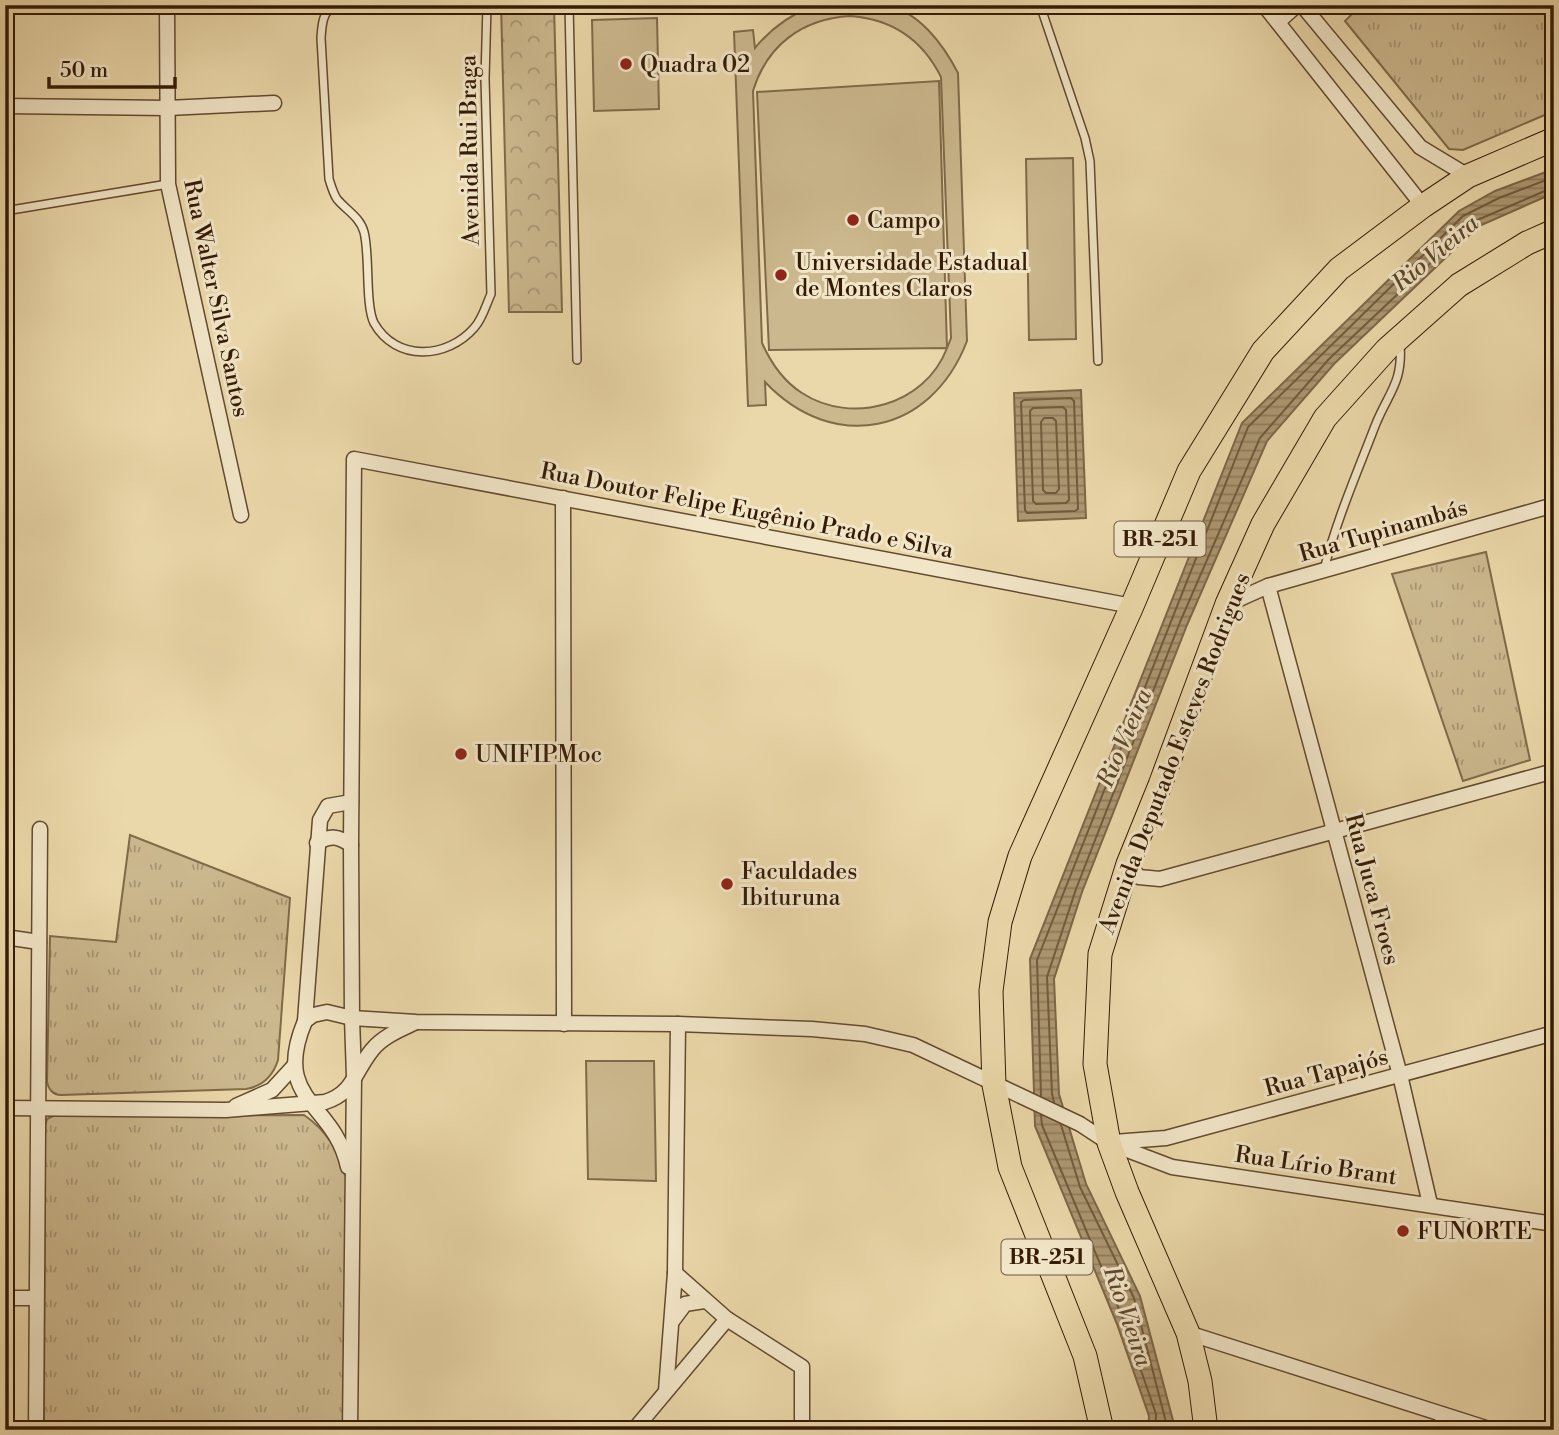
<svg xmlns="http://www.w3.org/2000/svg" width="1559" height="1435" font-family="'Libre Bodoni',serif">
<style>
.grass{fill:url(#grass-tufts);stroke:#806a4a;stroke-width:2}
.park{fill:url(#park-crowns);stroke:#806a4a;stroke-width:2}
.pitch{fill:#ccb88e;stroke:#806a4a;stroke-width:2;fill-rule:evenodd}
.water{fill:url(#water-rules);stroke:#7d6647;stroke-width:2}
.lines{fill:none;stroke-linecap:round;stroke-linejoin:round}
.shore{stroke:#715a3c;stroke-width:2}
.lane-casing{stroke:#624a2f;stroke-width:10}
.street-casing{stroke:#624a2f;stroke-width:17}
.primary-casing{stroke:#351b06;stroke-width:25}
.lane{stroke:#f2e6c8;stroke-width:7}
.street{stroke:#f2e6c8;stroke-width:14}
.primary{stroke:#ebd8aa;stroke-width:23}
.poi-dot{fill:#8f2418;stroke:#f2e6c8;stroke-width:2.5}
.labels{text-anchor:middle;stroke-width:6;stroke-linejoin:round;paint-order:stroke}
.shield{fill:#f2e6c8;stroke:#6e5840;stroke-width:2}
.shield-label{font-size:21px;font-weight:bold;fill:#351b06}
.poi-label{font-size:23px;fill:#351b06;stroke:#f2e6c8;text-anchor:start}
.street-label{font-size:23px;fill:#351b06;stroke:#f2e6c8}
.water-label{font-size:24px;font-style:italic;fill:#5f472c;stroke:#f2e6c8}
</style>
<defs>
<pattern id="grass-tufts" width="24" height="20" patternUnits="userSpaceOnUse" patternTransform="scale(1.75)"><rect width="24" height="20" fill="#ccb88e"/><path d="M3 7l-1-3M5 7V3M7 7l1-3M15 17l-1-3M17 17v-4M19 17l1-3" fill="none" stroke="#a69572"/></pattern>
<pattern id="park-crowns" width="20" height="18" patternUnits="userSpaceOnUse" patternTransform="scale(1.75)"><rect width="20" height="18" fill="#ccb88e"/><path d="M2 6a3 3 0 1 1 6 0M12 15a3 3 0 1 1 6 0" fill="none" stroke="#a69572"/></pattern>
<pattern id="water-rules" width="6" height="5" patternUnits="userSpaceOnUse" patternTransform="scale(1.75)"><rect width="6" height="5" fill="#ad9872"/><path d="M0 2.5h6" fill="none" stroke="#8e7b5c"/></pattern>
</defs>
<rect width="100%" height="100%" fill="#ebd8aa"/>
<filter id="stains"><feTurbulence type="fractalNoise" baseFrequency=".00286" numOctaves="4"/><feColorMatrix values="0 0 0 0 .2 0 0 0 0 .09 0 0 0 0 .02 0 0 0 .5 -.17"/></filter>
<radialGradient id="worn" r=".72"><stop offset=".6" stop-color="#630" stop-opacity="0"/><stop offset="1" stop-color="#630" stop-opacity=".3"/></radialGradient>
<!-- grass -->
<g class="grass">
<path d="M 1361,5 L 1554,5 L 1554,111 L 1463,150 L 1449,149 L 1345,21 Z"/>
<path d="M 1486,552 L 1530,760 L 1463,781 L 1392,574 Z"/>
<path d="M 130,835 L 290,898 L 278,1060 C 273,1076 263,1086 246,1089 L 61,1095 C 53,1095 48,1089 47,1081 L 50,936 L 116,942 Z"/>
<path d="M 304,1115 C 326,1130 339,1150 346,1177 L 344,1430 L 44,1430 L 45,1126 L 47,1119 L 53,1116 Z"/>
</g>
<!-- park -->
<path class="park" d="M 501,5 L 554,5 L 562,312 L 509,312 Z"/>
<!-- pitch -->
<g class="pitch">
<path d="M 814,5 C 836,5 862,2 884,5 C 918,10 943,44 958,73 L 967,341 C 931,435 833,454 765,382 L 766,405 L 748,406 L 734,32 L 753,30 L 755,48 C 771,28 790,15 814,5 ZM 850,16 C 892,19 922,39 941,77 L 951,338 L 947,348 L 939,81 L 757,92 L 769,350 L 947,348 C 925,406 851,425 802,393 C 783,381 771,363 762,343 L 753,91 C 767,45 802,19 850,16 Z"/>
<path d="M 657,18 L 659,109 L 594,111 L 592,20 Z"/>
<path d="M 1073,158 L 1076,339 L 1029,340 L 1026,159 Z"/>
<path d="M 586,1061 L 654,1061 L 656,1181 L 588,1179 Z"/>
</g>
<!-- water -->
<g class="water">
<path d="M 1554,169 L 1554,193 L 1479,226 L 1334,364 L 1267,441 L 1187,625 L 1082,892 L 1054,979 L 1059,1094 L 1086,1184 L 1140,1296 L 1175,1428 L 1175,1430 L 1148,1430 L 1149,1416 L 1117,1324 L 1035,1126 L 1030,959 L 1242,423 L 1459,211 L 1495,191 Z"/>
<path d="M 1081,390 L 1086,518 L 1018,521 L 1014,393 Z"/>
</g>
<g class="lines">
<!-- shore -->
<g class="shore">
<path d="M 1071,398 L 1074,401 L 1078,509 L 1075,511 L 1027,513 L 1025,510 L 1021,402 L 1024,400 Z"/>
<path d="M 1063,407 L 1066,410 L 1069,500 L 1066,503 L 1036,504 L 1033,501 L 1030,411 L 1033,408 Z"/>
<path d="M 1044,418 L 1053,418 L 1056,421 L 1059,489 L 1056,493 L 1046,493 L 1043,490 L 1041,422 Z"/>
<path d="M 1041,1096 L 1037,960 L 1248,427 L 1463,216 L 1499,198 L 1554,177"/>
<path d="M 1054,1102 L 1052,1094 L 1047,977 L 1076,889 L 1180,622 L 1260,438 L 1329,359 L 1475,221 L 1554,187"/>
<path d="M 1041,1115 L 1042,1125 L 1124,1321 L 1156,1414 L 1155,1430"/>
<path d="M 1061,1125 L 1080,1187 L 1134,1298 L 1168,1430"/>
</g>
<!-- lane casing -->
<g class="lane-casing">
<g id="lane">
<path d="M 335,5 C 322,12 322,25 321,38 L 329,179 C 331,185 333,193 337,199 C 346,210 360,217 364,232 C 370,254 365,305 374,323 C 396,362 447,359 474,328 C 482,320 486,305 491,294 L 485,79 L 487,5"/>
<path d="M 569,5 L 577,360"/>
<path d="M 1040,5 L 1085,138 L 1090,161 L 1098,361"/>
<path d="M 5,211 L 168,184"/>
<path d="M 1324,570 C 1336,521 1357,473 1375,426 C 1388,393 1403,383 1400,345"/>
</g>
</g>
<!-- street casing -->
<g class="street-casing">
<g id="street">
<path d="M 167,5 L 168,184 L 241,515"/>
<path d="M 1264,5 L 1423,206"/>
<path d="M 1302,5 L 1420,147 L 1468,176"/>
<path d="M 1278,22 L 1297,5"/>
<path d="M 5,106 L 168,108 L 274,103"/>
<path d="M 563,498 L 564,1024"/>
<path d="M 1268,586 L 1400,1075 L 1430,1204"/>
<path d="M 1228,604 L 1268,586 L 1554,505"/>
<path d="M 317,843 C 331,835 338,836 351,845"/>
<path d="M 1128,864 L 1139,877 L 1160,879 L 1554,771"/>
<path d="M 5,937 L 39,942"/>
<path d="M 305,1021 L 313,1015 L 327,1012 L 352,1018 L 416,1022 L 678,1024 L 812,1029 L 865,1034 L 913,1045 L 1080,1124 L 1109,1143 L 1172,1167 L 1554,1224"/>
<path d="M 236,1106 L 272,1090 L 294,1066"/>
<path d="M 5,1108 L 226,1110 L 325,1102 C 354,1093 354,1072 372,1050 C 382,1037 399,1030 414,1023"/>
<path d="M 1114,1142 L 1166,1138 L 1554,1033"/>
<path d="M 348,1167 C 334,1101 271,1102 305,1021 L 320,820 L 328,806 L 351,802"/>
<path d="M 675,1273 L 727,1319 L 802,1367 L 802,1430"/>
<path d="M 5,1298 L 36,1298"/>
<path d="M 673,1320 L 685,1304 L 704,1301"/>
<path d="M 1188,1333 L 1492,1430"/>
<path d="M 666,1391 L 675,1273 L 678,1024"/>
<path d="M 36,1430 L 40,829"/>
<path d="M 350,1430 L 354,1077 L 352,1018 L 351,845 L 354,459 L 1132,606"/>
<path d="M 634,1430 L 727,1319"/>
<path d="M 1440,1430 L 1444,1415"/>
</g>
</g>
<!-- primary casing -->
<g class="primary-casing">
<g id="primary">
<path d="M 1102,1430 L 1085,1356 L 1010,1167 L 994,1085 L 991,991 L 1000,922 L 1020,856 L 1132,606 L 1189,471 L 1263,351 L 1339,269 L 1423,206 L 1468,176 L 1554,139"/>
<path d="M 1206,1430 L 1200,1381 L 1188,1333 L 1127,1192 L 1109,1143 L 1095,1064 L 1100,954 L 1128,864 L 1160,785 L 1227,604 L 1263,524 L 1325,418 L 1387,349 L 1459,285 L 1527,243 L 1554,231"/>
</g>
</g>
<!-- lane -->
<use href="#lane" class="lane"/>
<!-- street -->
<use href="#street" class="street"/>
<!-- primary -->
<use href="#primary" class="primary"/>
</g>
<!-- markers -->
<g class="poi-dot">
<circle cx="626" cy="64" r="7"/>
<circle cx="853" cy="220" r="7"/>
<circle cx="781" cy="275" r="7"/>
<circle cx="461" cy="754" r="7"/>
<circle cx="727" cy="884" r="7"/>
<circle cx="1403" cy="1231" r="7"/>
</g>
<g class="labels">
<!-- shield labels -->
<g class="shield">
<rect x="1114.5" y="521.5" width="91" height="35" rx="5"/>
<rect x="1001.5" y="1239.5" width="91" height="35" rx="5"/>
</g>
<g class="shield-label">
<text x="1160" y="546">BR-251</text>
<text x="1047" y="1264">BR-251</text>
</g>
<!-- poi labels -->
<g class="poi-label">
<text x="640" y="72">Quadra 02</text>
<text x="867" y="228">Campo</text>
<text x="795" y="270">Universidade Estadual<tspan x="795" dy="26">de Montes Claros</tspan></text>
<text x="475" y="762">UNIFIPMoc</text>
<text x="741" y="879">Faculdades<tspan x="741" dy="26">Ibituruna</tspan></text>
<text x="1417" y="1239">FUNORTE</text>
</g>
<!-- street labels -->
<g class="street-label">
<text transform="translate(469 150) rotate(-91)" y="8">Avenida Rui Braga</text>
<text transform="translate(217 298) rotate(78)" y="8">Rua Walter Silva Santos</text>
<text transform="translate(747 510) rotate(11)" y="8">Rua Doutor Felipe Eugênio Prado e Silva</text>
<text transform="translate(1383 530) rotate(-16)" y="8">Rua Tupinambás</text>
<text transform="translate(1174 753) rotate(-69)" y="8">Avenida Deputado Esteves Rodrigues</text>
<text transform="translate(1373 889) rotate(75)" y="8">Rua Juca Froes</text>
<text transform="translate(1326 1072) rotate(-15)" y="8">Rua Tapajós</text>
<text transform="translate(1316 1165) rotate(8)" y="8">Rua Lírio Brant</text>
</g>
<!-- water labels -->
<g class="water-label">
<text transform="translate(1435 253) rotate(-40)" y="8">Rio Vieira</text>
<text transform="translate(1124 738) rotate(-67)" y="8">Rio Vieira</text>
<text transform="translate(1128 1316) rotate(71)" y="8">Rio Vieira</text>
</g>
</g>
<!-- margin -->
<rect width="1559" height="1435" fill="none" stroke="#ebd8aa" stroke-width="28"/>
<rect x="7" y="7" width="1545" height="1421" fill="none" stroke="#351b06" stroke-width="3.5"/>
<rect x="14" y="14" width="1531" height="1407" fill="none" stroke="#351b06" stroke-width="2"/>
<!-- scale -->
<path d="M49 77v10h126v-10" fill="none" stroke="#351b06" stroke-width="3.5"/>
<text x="60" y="77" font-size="21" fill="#351b06" stroke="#f2e6c8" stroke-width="5" paint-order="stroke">50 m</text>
<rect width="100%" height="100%" filter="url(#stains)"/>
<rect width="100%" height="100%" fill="url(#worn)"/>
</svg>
